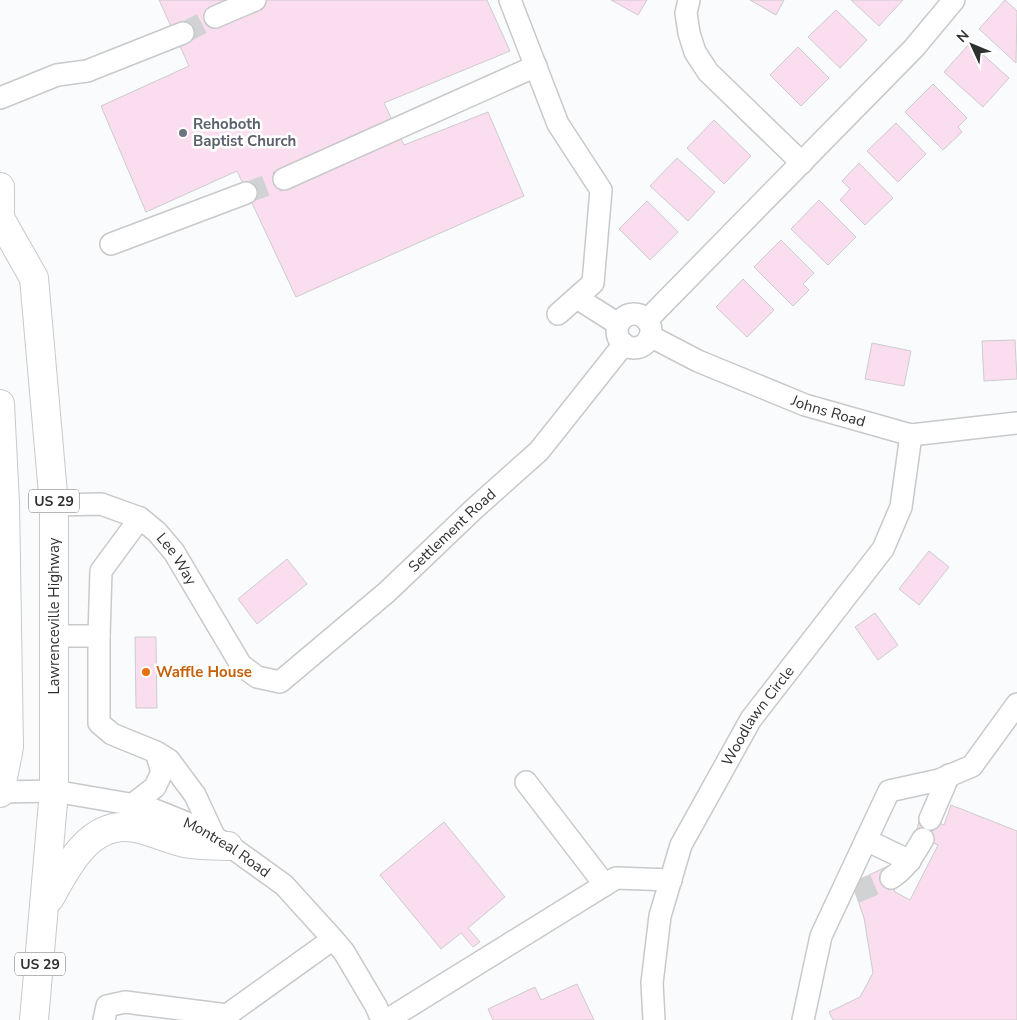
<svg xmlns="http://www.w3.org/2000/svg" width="1017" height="1020" font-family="'Nunito Sans',sans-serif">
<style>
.building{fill:#faddef;stroke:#cdcccd}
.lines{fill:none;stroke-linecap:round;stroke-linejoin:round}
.minor-tunnel{stroke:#d0d2d3;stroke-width:21;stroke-dasharray:21 11;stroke-linecap:butt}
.minor-casing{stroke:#c7c9ca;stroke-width:24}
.major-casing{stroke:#c7c9ca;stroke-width:30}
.minor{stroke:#fff;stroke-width:21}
.major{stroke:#fff;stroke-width:28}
.worship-dot{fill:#6b7280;stroke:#fff;stroke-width:2}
.food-dot{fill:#e8710a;stroke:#fff;stroke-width:2}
.labels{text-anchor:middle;stroke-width:5;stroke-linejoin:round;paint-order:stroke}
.shield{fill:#fff;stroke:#6d6d6d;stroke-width:1}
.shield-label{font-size:14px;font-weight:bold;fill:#2e2f2f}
.worship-label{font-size:15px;font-weight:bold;fill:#5b616d;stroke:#fff;text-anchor:start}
.street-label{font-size:15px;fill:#2e2f2f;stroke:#fff}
.food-label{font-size:15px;font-weight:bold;fill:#c56008;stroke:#fff;text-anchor:start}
</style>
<rect width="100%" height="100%" fill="#f9fbfc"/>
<!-- building -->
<g class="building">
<path d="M 159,0 L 487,0 L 510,51 L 384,103 L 404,145 L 488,112 L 524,196 L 296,297 L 237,171 L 146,212 L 101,106 L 189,66 Z"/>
<path d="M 611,0 L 647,0 L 638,15 Z"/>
<path d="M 750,0 L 784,0 L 776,15 Z"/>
<path d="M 851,0 L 903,0 L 879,26 Z"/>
<path d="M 1005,0 L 1017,11 L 1016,63 L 979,29 Z"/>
<path d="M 836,10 L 867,40 L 840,68 L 808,37 Z"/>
<path d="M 970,43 L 1009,78 L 983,107 L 944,72 Z"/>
<path d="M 798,47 L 829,78 L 801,106 L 770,75 Z"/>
<path d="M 933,84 L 967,118 L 958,127 L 962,132 L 943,150 L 905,112 Z"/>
<path d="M 714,120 L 751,156 L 724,184 L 687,148 Z"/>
<path d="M 896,123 L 926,154 L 898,182 L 867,151 Z"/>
<path d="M 677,158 L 715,192 L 688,221 L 650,186 Z"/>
<path d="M 859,163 L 893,198 L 865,225 L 840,200 L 850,189 L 842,181 Z"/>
<path d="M 819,200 L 856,237 L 828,265 L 791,229 Z"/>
<path d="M 647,201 L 678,232 L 650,260 L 619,229 Z"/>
<path d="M 781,240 L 814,273 L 803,284 L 809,290 L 793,306 L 754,267 Z"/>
<path d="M 743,279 L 774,310 L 747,337 L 716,307 Z"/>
<path d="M 1015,340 L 1017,379 L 984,381 L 982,341 Z"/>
<path d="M 872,343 L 911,351 L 904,386 L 865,379 Z"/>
<path d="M 929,551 L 949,567 L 919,605 L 899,589 Z"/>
<path d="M 287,559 L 307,584 L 257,624 L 238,599 Z"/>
<path d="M 875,613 L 898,645 L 878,660 L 855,627 Z"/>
<path d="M 135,637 L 156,637 L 157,708 L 136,708 Z"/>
<path d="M 951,805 L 1017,831 L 1017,1020 L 833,1020 L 829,1012 L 860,997 L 873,973 L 864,918 L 852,883 L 888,866 L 895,892 L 910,900 L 938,845 L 915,835 L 921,815 L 944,825 Z"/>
<path d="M 444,822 L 505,897 L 468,928 L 480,942 L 473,947 L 461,933 L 441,949 L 380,875 Z"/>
<path d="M 577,984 L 594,1020 L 493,1020 L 488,1009 L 535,987 L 541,1000 Z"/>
</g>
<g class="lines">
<!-- minor-tunnel -->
<g class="minor-tunnel">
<path d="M 183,33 L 215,17"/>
<path d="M 246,193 L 284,179"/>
<path d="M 855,893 L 891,878"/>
</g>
<!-- minor casing -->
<g class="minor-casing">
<g id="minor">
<path d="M 510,0 L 558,124 L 601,190 L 593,283 L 558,314"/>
<path d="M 689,0 L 686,13 L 689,33 L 695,52 L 708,72 L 802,163"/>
<path d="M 215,17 L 255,0"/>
<path d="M 0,98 L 57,75 L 87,71 L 183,33"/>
<path d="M 284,179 L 536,66"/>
<path d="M 111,244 L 246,193"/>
<path d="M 577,298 L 618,324"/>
<circle cx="634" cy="331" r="17"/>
<path d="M 647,320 L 914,48 L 954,0"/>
<path id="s1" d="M 650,336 L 698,361 L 805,405 L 911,435 L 1017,423"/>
<path id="s2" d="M 54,505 L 101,504 L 140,518 L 157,532 L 174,552 L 241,665 L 257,677 L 280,682 L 387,592 L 474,509 L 539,451 L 624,344"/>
<path d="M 54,636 L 99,636 L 99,723 L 112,734 L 156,752 L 169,760 L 195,795 L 215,838"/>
<path d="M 99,636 L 101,571 L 140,518"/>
<path d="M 526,782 L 605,885"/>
<path id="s3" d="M 0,792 L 54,791 L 147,807 L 199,828 L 234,849 L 284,885 L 333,939 L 344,952 L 376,1006 L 382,1020"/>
<path d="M 132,805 L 155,787 L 162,772 L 156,752"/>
<path d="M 930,819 L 949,775"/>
<path d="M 866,840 L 910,861"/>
<path d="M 891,878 C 907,868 914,854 923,839"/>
<path d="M 104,1020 L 107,1006 L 125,1002 L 227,1015"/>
<path d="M 224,1020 L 227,1015 L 333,939"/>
<path d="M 387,1020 L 616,878 L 671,880"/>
<path id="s4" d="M 654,1020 L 652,983 L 660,916 L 681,845 L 751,719 L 883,549 L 901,507 L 911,435"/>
<path d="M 803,1020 L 821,936 L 889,791 L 939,780 L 972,766 L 1017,704"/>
</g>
</g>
<!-- major casing -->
<g class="major-casing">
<g id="major">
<path d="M 0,187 L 0,224"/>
<path d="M 1,220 L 34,278 L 54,505 L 54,791 L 34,1020"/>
<path d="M 0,404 L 5,503 L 9,747 L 0,793"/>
<path d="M 50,898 C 67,866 91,819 135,828 C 153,831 171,841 190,844 C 202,846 216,845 228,846"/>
</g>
</g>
<!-- minor -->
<use href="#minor" class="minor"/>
<!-- major -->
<use href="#major" class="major"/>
</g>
<!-- markers -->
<circle class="worship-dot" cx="183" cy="133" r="5"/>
<circle class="food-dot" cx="146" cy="672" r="5"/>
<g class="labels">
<!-- shield labels -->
<g class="shield">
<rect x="29" y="489.5" width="50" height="23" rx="4"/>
<rect x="15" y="952.5" width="50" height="23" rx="4"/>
</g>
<g class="shield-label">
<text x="54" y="506">US 29</text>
<text x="40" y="969">US 29</text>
</g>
<!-- worship labels -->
<g class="worship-label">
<text x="193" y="129">Rehoboth<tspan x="193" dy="17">Baptist Church</tspan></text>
</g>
<!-- street labels -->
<g class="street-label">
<text dy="5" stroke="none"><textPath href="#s1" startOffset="194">Johns Road</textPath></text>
<text dy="5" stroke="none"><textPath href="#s2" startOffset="541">Settlement Road</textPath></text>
<text dy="5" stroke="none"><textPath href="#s2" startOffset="144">Lee Way</textPath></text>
<text transform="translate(54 616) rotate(-90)" y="5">Lawrenceville Highway</text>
<text dy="5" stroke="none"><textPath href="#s4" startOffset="329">Woodlawn Circle</textPath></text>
<text dy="5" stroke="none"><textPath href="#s3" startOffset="238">Montreal Road</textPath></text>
</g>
<!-- food labels -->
<g class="food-label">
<text x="156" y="677">Waffle House</text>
</g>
</g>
<!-- north arrow -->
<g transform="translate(972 45) rotate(314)" stroke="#ffffff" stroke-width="4" paint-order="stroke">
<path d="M0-4L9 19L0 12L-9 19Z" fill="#2e2f2f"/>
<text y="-8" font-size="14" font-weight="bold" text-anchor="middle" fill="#2e2f2f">N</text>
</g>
</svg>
